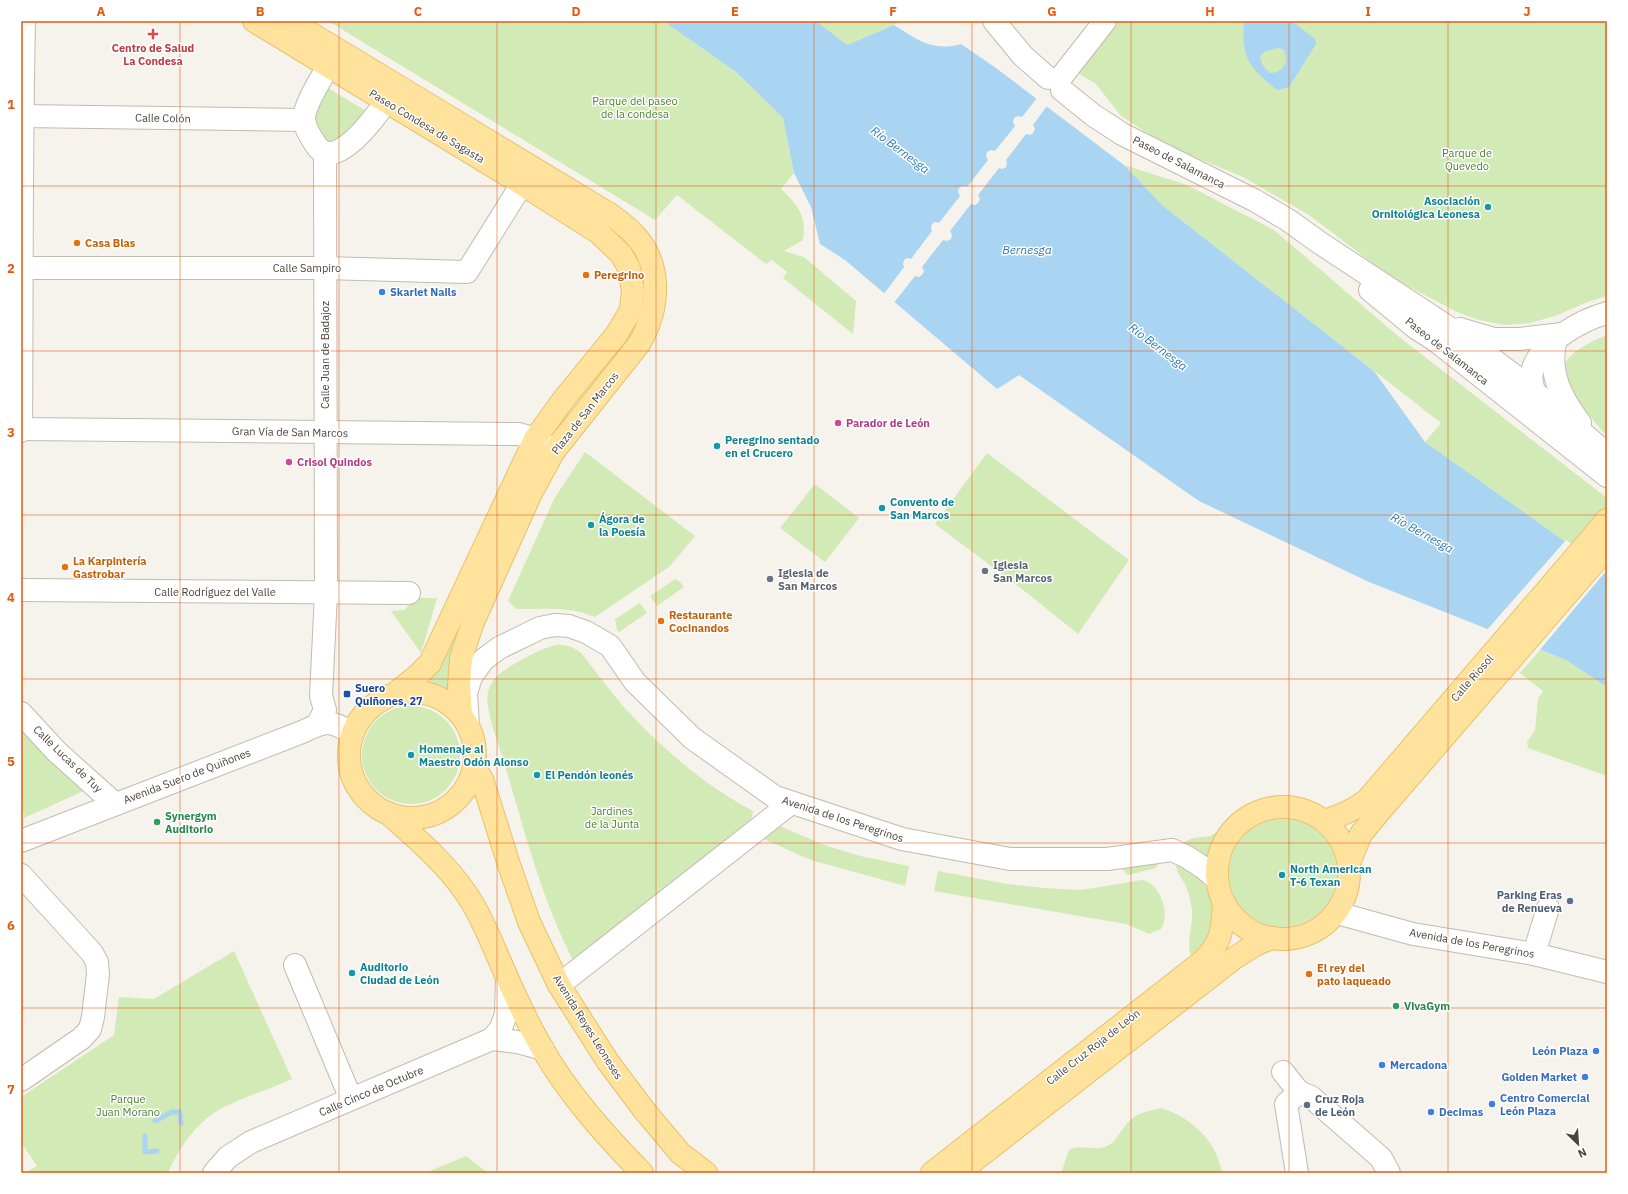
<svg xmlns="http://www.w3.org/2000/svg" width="1628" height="1194" font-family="'IBM Plex Sans',sans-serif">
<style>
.green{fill:#d2eab5}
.water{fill:#a9d4f2;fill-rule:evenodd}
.pier{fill:#f6f3ec}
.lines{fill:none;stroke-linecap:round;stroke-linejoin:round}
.stream{stroke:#a9d4f2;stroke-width:5}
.minor-casing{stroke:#c2bbae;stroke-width:24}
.major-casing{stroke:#e6c16a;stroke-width:24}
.minor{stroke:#fff;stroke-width:22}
.major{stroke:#ffe39c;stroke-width:22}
.grid{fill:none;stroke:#e8590c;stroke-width:1;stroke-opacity:0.55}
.health-dot{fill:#e0444e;stroke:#fff;stroke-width:1.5}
.culture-dot{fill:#0f9aa8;stroke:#fff;stroke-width:1.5}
.food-dot{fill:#e8710a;stroke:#fff;stroke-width:1.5}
.shop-dot{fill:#3f7fe0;stroke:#fff;stroke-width:1.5}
.hotel-dot{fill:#d1479c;stroke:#fff;stroke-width:1.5}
.worship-dot{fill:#6b7280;stroke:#fff;stroke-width:1.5}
.transit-dot{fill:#1a4fb4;stroke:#fff;stroke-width:1.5}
.leisure-dot{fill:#2e9e5b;stroke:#fff;stroke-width:1.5}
.service-dot{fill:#5c6f8a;stroke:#fff;stroke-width:1.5}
.labels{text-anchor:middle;stroke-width:3;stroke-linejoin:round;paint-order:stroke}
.health-label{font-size:11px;font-weight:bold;fill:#be3a42;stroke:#fff}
.park-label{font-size:11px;fill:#4a7f2a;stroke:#fff}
.street-label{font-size:11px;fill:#4b4439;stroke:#fff}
.culture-label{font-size:11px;font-weight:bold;fill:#0d838f;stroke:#fff;text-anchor:start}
.food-label{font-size:11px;font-weight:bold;fill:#c56008;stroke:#fff;text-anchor:start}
.shop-label{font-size:11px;font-weight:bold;fill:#366cbe;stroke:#fff;text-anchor:start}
.hotel-label{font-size:11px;font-weight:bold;fill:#b23c85;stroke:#fff;text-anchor:start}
.worship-label{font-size:11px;font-weight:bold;fill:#5b616d;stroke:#fff;text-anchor:start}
.transit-label{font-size:11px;font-weight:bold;fill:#164399;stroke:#fff;text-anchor:start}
.leisure-label{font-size:11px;font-weight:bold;fill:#27864d;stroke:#fff;text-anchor:start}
.service-label{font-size:11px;font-weight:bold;fill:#4e5e75;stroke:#fff;text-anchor:end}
.water-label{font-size:12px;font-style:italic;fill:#2e7ab2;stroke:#fff}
.neatline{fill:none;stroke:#e8590c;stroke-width:1.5}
.grid-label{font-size:13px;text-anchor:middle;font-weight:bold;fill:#e8590c}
</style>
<rect width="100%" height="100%" fill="#f6f3ec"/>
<!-- green -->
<g class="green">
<path d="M 328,21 L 663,21 L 735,71 L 783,118 L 794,173 L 781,189 C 798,205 807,216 803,240 L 784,251 L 804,257 L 856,301 L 853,334 L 783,278 L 787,272 L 772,260 L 766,264 L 677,195 L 655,220 Z"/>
<path d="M 816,21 L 896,21 L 898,23 L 847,45 Z"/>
<path d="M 1119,21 L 1607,21 L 1607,296 L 1590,301 L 1555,316 L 1530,323 L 1504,325 L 1479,320 L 1457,312 L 1398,281 L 1371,262 L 1309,215 L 1243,177 L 1164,144 L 1121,116 L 1096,84 L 1078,73 Z"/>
<path d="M 326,87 L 368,112 L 339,139 L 328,141 L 320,139 L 310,122 Z"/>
<path d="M 1124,165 L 1187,185 L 1274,230 L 1398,336 L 1607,498 L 1607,571 L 1425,442 L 1441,423 L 1162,205 Z"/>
<path d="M 1607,335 L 1607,436 C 1596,423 1557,381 1566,362 C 1573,350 1594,340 1607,335 Z"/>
<path d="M 585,452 L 695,536 L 670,566 L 595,617 C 570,606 542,609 516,609 L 508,601 L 554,499 Z"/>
<path d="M 987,453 L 1129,560 L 1078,634 L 1022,589 L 935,524 Z"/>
<path d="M 815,484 L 859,518 L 825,562 L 780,528 Z"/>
<path d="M 675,579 L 680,582 L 684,587 L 657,606 L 650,596 Z"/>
<path d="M 417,598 L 437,598 L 421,653 L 391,611 L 404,610 Z"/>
<path d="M 640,603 L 647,613 L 619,632 L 617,630 L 615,619 Z"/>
<path d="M 455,626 L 462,628 L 450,691 L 429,681 L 442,660 Z"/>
<path d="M 556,645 C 565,644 574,647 581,653 C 596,671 608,689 623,706 C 660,747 704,785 753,811 L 752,817 L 749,823 L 573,960 C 541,898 524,829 504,762 C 499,745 484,708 488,692 C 490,686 492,681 497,676 C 508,666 541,648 556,645 Z"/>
<path d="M 1540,650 L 1566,660 L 1607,687 L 1607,776 L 1528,748 L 1527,742 L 1535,730 L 1538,699 L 1543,691 L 1520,673 Z"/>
<circle cx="411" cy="755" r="49"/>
<path d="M 21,725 L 88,789 L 24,818 L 21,788 Z"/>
<circle cx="1283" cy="873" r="54"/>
<path d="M 773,823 L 824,845 L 860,856 L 909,866 L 905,886 L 811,860 L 757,836 Z"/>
<path d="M 1220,830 L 1213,842 L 1208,858 L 1179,845 L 1193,838 L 1210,836 Z"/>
<path d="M 1160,858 L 1156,868 L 1128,875 L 1120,867 Z"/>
<path d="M 1176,861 L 1200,876 L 1209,893 L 1214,911 L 1212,935 L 1193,959 C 1184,946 1194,925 1192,909 C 1190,901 1189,892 1185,884 C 1181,877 1175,871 1176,861 Z"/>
<path d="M 938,871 L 1007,884 L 1044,888 L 1081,890 L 1142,880 C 1160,883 1171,914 1161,929 L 1149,934 L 1126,924 L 934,891 Z"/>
<path d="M 234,951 L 292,1079 C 270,1089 241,1098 220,1109 C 196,1123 179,1148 168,1173 L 25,1173 L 37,1166 L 21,1142 L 21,1097 L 114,1035 L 119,997 L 154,999 Z"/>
<path d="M 1161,1108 C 1192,1118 1216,1140 1222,1173 L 1061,1173 L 1069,1150 C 1082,1143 1096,1153 1109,1145 C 1116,1141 1120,1132 1125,1126 C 1133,1114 1147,1111 1161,1108 Z"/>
<path d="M 466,1156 L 488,1173 L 425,1173 Z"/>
</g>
<!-- water -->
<g class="water">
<path d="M 663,21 L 816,21 L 847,45 L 894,25 C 918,40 932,52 961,44 L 996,68 L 1124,165 L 1162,205 L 1374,371 L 1425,442 L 1607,571 L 1607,687 L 1566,660 L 1369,582 L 1199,501 L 1019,375 L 997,389 L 845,260 L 820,244 L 811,207 L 794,173 L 783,118 L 735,71 Z"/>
<path d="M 1244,21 L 1292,21 L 1315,39 L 1316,44 L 1289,87 L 1277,90 C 1249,68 1241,58 1244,21 ZM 1277,48 L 1283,49 C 1291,61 1283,73 1270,73 C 1264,68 1261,64 1260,56 L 1264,52 Z"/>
</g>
<!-- pier -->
<g class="pier">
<path d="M 1035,95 L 1050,107 L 1047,106 L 1033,125 L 1035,129 L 1033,133 L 1030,135 L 1026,134 L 1006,160 L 1007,163 L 1006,167 L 1003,169 L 999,168 L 978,195 L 980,199 L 978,203 L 975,205 L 971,204 L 950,231 L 952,235 L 951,239 L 947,241 L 943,240 L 922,267 L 924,271 L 923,274 L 919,277 L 915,276 L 893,304 L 883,295 L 904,267 L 903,264 L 904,260 L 907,258 L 911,259 L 932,231 L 931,228 L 932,224 L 935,222 L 939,223 L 960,196 L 958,192 L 959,188 L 963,186 L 967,187 L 988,160 L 986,156 L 987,152 L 991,150 L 995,151 L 1015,126 L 1013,122 L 1014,118 L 1018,116 L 1022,117 L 1037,98 Z"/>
<path d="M 1566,540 L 1607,569 L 1607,570 L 1538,652 L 1486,631 Z"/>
</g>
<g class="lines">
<!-- stream -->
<g class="stream">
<path d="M 155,1121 L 172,1112 L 180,1112 L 181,1123"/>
<path d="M 145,1136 L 145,1152 L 157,1151"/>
</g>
<!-- minor casing -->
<g class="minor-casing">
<g id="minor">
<path d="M 994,21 L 1023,56 L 1048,78"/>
<path d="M 338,51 C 329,66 304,102 304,119 C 305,128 311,138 316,145 C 337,178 387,101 396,86"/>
<path d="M 1062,76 L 1105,21"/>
<path d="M 1062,90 L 1093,115 L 1122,134 L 1254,200 L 1288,220 L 1320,243 L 1463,337 L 1524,383 L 1607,454"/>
<path d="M 21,116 L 304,120"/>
<path d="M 23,268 L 324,268 L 467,272 L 532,168"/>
<path d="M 1370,290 L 1416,328 L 1435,340 L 1607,476"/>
<path d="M 1460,329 L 1494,339 L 1519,339 L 1563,334"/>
<path d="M 1556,339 C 1547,371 1561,398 1580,423"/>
<path d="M 1537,399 C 1534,392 1530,381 1532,372 C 1538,344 1581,320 1607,313"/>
<path d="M 21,429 L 519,434 L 535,439 L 554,451"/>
<path d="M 21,431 C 22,294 21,158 24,21"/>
<path d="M 21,590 L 409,593"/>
<path d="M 21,713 L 57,752 L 115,804"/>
<path d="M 318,724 L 325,710 L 321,696 L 326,593 L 325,152"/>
<path d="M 468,726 L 466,693 L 471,677 L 483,660 L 499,648 L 540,628 L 555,625 L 569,626 L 586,632 L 610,646 L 635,682 L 692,738 L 775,797 L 902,839 L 1010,859 L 1107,859 L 1172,850 L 1187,857 L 1204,868 L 1217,879"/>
<path d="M 21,841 L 302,732 C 328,720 328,720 353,733"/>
<path d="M 21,875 L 92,953 L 97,962 L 98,974 L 93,1017 L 90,1029 L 82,1038 L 21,1080"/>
<path d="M 1337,913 L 1413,934 L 1534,954 L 1607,972"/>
<path d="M 1534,954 L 1548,908"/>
<path d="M 295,965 L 351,1099"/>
<path d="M 559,985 L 791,803"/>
<path d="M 492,1039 L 517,1042 L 543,1049"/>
<path d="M 1283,1072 L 1299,1092"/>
<path d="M 214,1173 L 228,1157 L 251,1142 L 492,1039 L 501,1028 L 506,1014 L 507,979"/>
<path d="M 1297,1173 L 1286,1104 L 1299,1092 L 1311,1097 L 1381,1158 L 1389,1173"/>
</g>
</g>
<!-- major casing -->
<g class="major-casing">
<g id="major">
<path d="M 254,21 L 522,184 L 599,233 L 621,254 L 629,268 L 633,291 L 631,309 L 627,317 L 616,335 L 563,400 L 535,439 L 430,663 L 416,677 L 397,692"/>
<path d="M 290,21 L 611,215 C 621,222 631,230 639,240 C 663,271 658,312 639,344 L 554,451 L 531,493 L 473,622 L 461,658 L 459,686 L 461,714"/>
<circle cx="412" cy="755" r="63"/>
<path d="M 474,768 L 482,779 L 508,862 L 529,922 L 559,985 L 608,1062 L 644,1110 L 680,1153 L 706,1173"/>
<circle cx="1283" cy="873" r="66"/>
<path d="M 388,813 C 418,840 454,870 474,906 C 485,925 493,946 502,966 C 514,994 527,1022 542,1048 C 568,1094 605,1135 642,1173"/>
<path d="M 1325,821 C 1340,816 1354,810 1367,800 L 1607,520"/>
<path d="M 1349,863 L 1361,834 L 1380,811 L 1607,548"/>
<path d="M 932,1173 L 1203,961 C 1223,941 1222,929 1224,902"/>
<path d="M 958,1173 L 1233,959 L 1255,945 L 1271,938"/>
</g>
</g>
<!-- minor -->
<use href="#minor" class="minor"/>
<!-- major -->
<use href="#major" class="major"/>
</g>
<!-- grid -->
<path class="grid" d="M 180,21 L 180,1173M 339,21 L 339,1173M 497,21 L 497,1173M 656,21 L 656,1173M 814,21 L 814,1173M 972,21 L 972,1173M 1131,21 L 1131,1173M 1289,21 L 1289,1173M 1448,21 L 1448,1173M 21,186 L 1607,186M 21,351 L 1607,351M 21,515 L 1607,515M 21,679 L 1607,679M 21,843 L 1607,843M 21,1008 L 1607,1008"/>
<!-- markers -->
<path class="health-dot" d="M151 28h4v4h4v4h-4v4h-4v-4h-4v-4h4z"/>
<g class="culture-dot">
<circle cx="1488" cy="207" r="4"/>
<circle cx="717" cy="446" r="4"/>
<circle cx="882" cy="508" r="4"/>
<circle cx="591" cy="525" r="4"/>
<circle cx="411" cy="755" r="4"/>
<circle cx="537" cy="775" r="4"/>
<circle cx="1282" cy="875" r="4"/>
<circle cx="352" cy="973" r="4"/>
</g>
<g class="food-dot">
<circle cx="77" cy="243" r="4"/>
<circle cx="586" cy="275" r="4"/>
<circle cx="65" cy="567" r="4"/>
<circle cx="661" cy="621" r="4"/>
<circle cx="1309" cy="974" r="4"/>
</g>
<g class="shop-dot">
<circle cx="382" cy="292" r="4"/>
<circle cx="1596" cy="1051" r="4"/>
<circle cx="1382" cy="1065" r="4"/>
<circle cx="1585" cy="1077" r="4"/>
<circle cx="1492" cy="1104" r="4"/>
<circle cx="1431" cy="1112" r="4"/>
</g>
<g class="hotel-dot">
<circle cx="838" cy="423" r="4"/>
<circle cx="289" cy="462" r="4"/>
</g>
<g class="worship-dot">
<circle cx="985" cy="571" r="4"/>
<circle cx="770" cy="579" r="4"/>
</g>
<rect class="transit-dot" x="343" y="690" width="8" height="8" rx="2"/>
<g class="leisure-dot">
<circle cx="157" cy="822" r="4"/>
<circle cx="1396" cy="1006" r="4"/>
</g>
<g class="service-dot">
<circle cx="1570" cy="901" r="4"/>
<circle cx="1307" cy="1105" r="4"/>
</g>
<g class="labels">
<!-- health labels -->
<g class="health-label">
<text x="153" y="52">Centro de Salud<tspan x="153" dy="13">La Condesa</tspan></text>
</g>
<!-- park labels -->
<g class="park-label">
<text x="635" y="105">Parque del paseo<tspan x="635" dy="13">de la condesa</tspan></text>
<text x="1467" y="157">Parque de<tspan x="1467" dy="13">Quevedo</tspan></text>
<text x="612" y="815">Jardines<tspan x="612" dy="13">de la Junta</tspan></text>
<text x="128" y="1103">Parque<tspan x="128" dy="13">Juan Morano</tspan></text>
</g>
<!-- street labels -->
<g class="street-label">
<text transform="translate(163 118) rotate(1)" y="4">Calle Colón</text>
<text transform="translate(427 126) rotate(31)" y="4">Paseo Condesa de Sagasta</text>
<text transform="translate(1179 162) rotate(27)" y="4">Paseo de Salamanca</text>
<text x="307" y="272">Calle Sampiro</text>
<text transform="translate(1447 351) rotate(38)" y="4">Paseo de Salamanca</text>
<text transform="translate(325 355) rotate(-90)" y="4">Calle Juan de Badajoz</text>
<text transform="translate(585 413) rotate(-52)" y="4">Plaza de San Marcos</text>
<text transform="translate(290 432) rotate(1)" y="4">Gran Vía de San Marcos</text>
<text x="215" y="596">Calle Rodríguez del Valle</text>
<text transform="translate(1472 678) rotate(-49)" y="4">Calle Riosol</text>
<text transform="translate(68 759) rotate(44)" y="4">Calle Lucas de Tuy</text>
<text transform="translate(187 776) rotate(-21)" y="4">Avenida Suero de Quiñones</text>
<text transform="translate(843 819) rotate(18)" y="4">Avenida de los Peregrinos</text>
<text transform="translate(1472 943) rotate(10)" y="4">Avenida de los Peregrinos</text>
<text transform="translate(588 1027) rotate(58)" y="4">Avenida Reyes Leoneses</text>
<text transform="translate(1093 1047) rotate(-38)" y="4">Calle Cruz Roja de León</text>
<text transform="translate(371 1091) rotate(-23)" y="4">Calle Cinco de Octubre</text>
</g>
<!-- culture labels -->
<g class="culture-label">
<text x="1480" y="205" text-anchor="end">Asociación<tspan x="1480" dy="13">Ornitológica Leonesa</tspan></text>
<text x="725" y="444">Peregrino sentado<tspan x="725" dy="13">en el Crucero</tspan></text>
<text x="890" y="506">Convento de<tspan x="890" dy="13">San Marcos</tspan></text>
<text x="599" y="523">Ágora de<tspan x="599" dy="13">la Poesía</tspan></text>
<text x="419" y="753">Homenaje al<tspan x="419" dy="13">Maestro Odón Alonso</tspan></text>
<text x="545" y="779">El Pendón leonés</text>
<text x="1290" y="873">North American<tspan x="1290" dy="13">T-6 Texan</tspan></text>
<text x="360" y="971">Auditorio<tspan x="360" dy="13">Ciudad de León</tspan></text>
</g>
<!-- food labels -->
<g class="food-label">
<text x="85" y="247">Casa Blas</text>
<text x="594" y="279">Peregrino</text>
<text x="73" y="565">La Karpintería<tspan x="73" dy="13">Gastrobar</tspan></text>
<text x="669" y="619">Restaurante<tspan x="669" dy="13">Cocinandos</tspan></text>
<text x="1317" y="972">El rey del<tspan x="1317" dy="13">pato laqueado</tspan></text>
</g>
<!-- shop labels -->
<g class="shop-label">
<text x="390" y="296">Skarlet Nails</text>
<text x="1588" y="1055" text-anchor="end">León Plaza</text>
<text x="1390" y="1069">Mercadona</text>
<text x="1577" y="1081" text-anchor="end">Golden Market</text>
<text x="1500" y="1102">Centro Comercial<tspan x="1500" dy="13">León Plaza</tspan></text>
<text x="1439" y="1116">Decimas</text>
</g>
<!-- hotel labels -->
<g class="hotel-label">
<text x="846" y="427">Parador de León</text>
<text x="297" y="466">Crisol Quindos</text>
</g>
<!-- worship labels -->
<g class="worship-label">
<text x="993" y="569">Iglesia<tspan x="993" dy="13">San Marcos</tspan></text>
<text x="778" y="577">Iglesia de<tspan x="778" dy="13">San Marcos</tspan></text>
</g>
<!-- transit labels -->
<g class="transit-label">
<text x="355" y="692">Suero<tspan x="355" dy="13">Quiñones, 27</tspan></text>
</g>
<!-- leisure labels -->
<g class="leisure-label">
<text x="165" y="820">Synergym<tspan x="165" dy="13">Auditorio</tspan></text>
<text x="1404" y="1010">VivaGym</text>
</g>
<!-- service labels -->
<g class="service-label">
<text x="1562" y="899">Parking Eras<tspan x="1562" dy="13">de Renueva</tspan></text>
<text x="1315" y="1103" text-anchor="start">Cruz Roja<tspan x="1315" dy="13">de León</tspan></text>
</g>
<!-- water labels -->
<g class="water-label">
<text transform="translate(900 150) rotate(37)" y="4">Río Bernesga</text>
<text x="1027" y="254">Bernesga</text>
<text transform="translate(1158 347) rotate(37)" y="4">Río Bernesga</text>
<text transform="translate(1422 533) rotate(29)" y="4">Río Bernesga</text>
</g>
</g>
<!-- border -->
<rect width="1628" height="1194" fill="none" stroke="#ffffff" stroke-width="44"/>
<!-- north arrow -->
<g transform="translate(1578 1144) rotate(155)" stroke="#ffffff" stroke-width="3" paint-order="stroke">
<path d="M0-3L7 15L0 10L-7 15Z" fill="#4b4439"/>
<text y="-6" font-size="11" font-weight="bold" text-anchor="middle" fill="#4b4439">N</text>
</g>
<rect x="22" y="22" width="1584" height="1150" class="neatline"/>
<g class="grid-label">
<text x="101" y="16">A</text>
<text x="260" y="16">B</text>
<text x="418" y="16">C</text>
<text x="576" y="16">D</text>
<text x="735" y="16">E</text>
<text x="893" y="16">F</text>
<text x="1052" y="16">G</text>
<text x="1210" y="16">H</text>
<text x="1368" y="16">I</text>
<text x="1527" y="16">J</text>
<text x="11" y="109">1</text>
<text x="11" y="273">2</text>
<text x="11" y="437">3</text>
<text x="11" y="602">4</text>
<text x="11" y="766">5</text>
<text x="11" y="930">6</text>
<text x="11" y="1094">7</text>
</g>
</svg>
